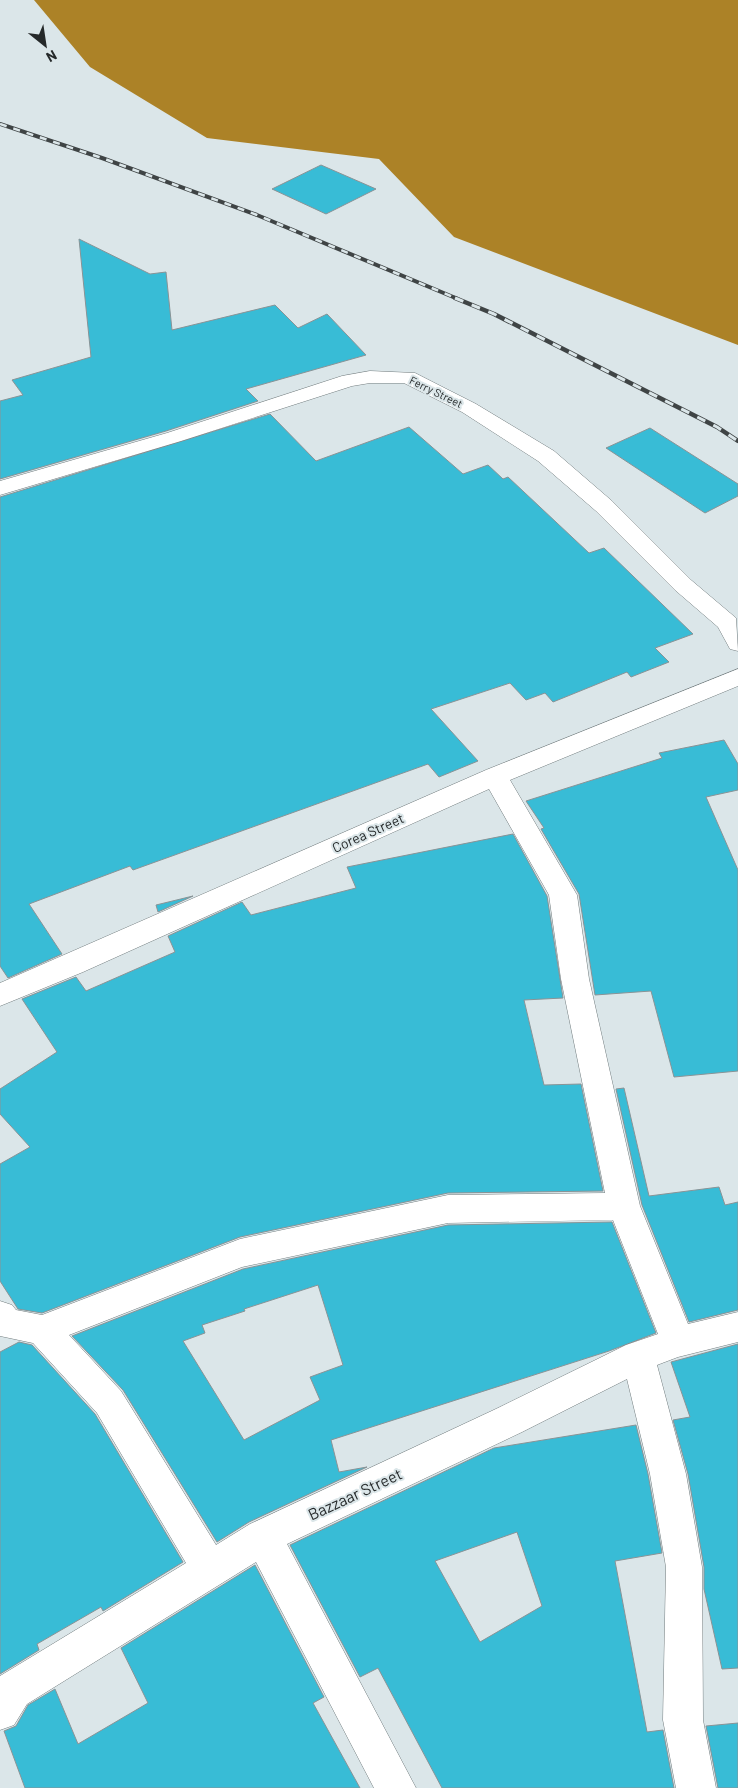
<svg xmlns="http://www.w3.org/2000/svg" width="738" height="1788" font-family="Barlow,sans-serif">
<style>
.water{fill:#ac8227}
.building{fill:#38bcd6;stroke:#899396;fill-rule:evenodd}
.lines{fill:none;stroke-linecap:round;stroke-linejoin:round}
.minor-casing{stroke:#737d7f;stroke-width:1}
.minor{fill:#fff;fill-rule:evenodd}
.rail-far1-casing{stroke:#3f4445;stroke-width:4}
.rail-casing{stroke:#3f4445;stroke-width:4.5}
.rail-far1{stroke:#dbe6e9;stroke-width:2.5;stroke-dasharray:7;stroke-linecap:butt}
.rail{stroke:#dbe6e9;stroke-width:3;stroke-dasharray:9;stroke-linecap:butt}
.labels{text-anchor:middle;stroke-width:4;stroke-linejoin:round;paint-order:stroke}
.far-street-label{font-size:11px;fill:#25292a;stroke:#dbe6e9}
.street-label{font-size:14px;fill:#25292a;stroke:#dbe6e9}
.near-street-label{font-size:16px;fill:#25292a;stroke:#dbe6e9}
</style>
<rect width="100%" height="100%" fill="#dbe6e9"/>
<!-- water -->
<path class="water" d="M 34,0 L 738,0 L 738,345 L 454,237 L 379,159 L 207,138 L 90,67 Z"/>
<!-- building -->
<g class="building">
<path d="M 321,165 L 376,189 L 326,214 L 272,189 Z"/>
<path d="M 79,239 L 150,274 L 166,272 L 172,330 L 275,305 L 298,328 L 327,314 L 366,355 L 246,389 L 258,401 L 166,431 L 0,479 L 0,401 L 23,395 L 12,380 L 91,357 Z"/>
<path d="M 270,414 L 316,461 L 409,427 L 463,474 L 488,465 L 503,479 L 508,477 L 589,553 L 604,548 L 693,634 L 655,648 L 669,662 L 631,677 L 627,672 L 553,702 L 545,693 L 526,700 L 510,683 L 431,709 L 478,761 L 439,777 L 428,764 L 133,870 L 130,866 L 29,904 L 62,954 L 8,978 L 0,966 L 0,497 Z"/>
<path d="M 650,428 L 738,484 L 738,496 L 705,513 L 606,448 Z"/>
<path d="M 724,740 L 738,764 L 738,790 L 706,797 L 738,870 L 738,1071 L 674,1077 L 651,991 L 595,995 L 579,894 L 541,829 L 544,828 L 526,801 L 662,758 L 659,753 Z"/>
<path d="M 513,834 L 547,896 L 563,998 L 524,1000 L 544,1085 L 581,1084 L 603,1191 L 448,1193 L 240,1237 L 42,1313 L 18,1309 L 0,1281 L 0,1164 L 30,1147 L 0,1114 L 0,1089 L 57,1052 L 22,999 L 76,977 L 86,991 L 175,952 L 168,936 L 242,902 L 251,915 L 356,888 L 347,867 Z"/>
<path d="M 193,896 L 158,912 L 156,905 Z"/>
<path d="M 624,1088 L 649,1196 L 719,1187 L 725,1205 L 738,1202 L 738,1310 L 689,1322 L 642,1205 L 616,1089 Z"/>
<path d="M 612,1222 L 656,1333 L 609,1351 L 331,1440 L 339,1472 L 367,1467 L 249,1522 L 217,1542 L 123,1390 L 72,1336 L 243,1269 L 448,1225 ZM 318,1285 L 343,1365 L 310,1377 L 320,1400 L 244,1440 L 183,1341 L 205,1333 L 202,1325 L 245,1311 L 244,1309 Z"/>
<path d="M 19,1342 L 32,1345 L 95,1414 L 183,1562 L 103,1611 L 101,1607 L 37,1644 L 39,1650 L 0,1674 L 0,1352 Z"/>
<path d="M 738,1344 L 738,1668 L 722,1669 L 704,1589 L 704,1567 L 688,1474 L 673,1420 L 690,1417 L 671,1362 Z"/>
<path d="M 636,1425 L 648,1474 L 662,1553 L 615,1561 L 647,1732 L 663,1730 L 674,1788 L 442,1788 L 378,1668 L 360,1677 L 290,1545 L 494,1448 ZM 517,1532 L 542,1606 L 480,1642 L 435,1561 Z"/>
<path d="M 255,1565 L 324,1697 L 313,1703 L 360,1788 L 25,1788 L 4,1731 L 16,1726 L 28,1705 L 55,1689 L 78,1744 L 148,1703 L 121,1648 Z"/>
<path d="M 738,1723 L 738,1788 L 718,1788 L 706,1726 Z"/>
</g>
<g class="lines">
<!-- minor casing -->
<g class="minor-casing">
<g id="minor">
<path d="M 370,371 L 415,373 L 476,404 L 554,451 L 612,501 L 691,580 L 736,618 L 738,651 L 730,649 L 718,627 L 675,590 L 596,511 L 538,461 L 462,412 L 404,383 L 370,383 L 352,386 L 181,441 L 0,495 L 0,481 L 167,433 L 342,376 Z"/>
<path d="M 738,669 L 738,686 L 510,780 L 577,895 L 589,979 L 640,1206 L 688,1324 L 738,1312 L 738,1342 L 678,1357 L 657,1365 L 686,1474 L 702,1567 L 703,1720 L 716,1788 L 676,1788 L 663,1720 L 666,1567 L 650,1474 L 627,1379 L 522,1432 L 287,1544 L 416,1788 L 374,1788 L 256,1562 L 27,1704 L 14,1725 L 0,1730 L 0,1676 L 186,1563 L 97,1413 L 33,1343 L 0,1336 L 0,1301 L 12,1305 L 16,1310 L 42,1315 L 240,1239 L 448,1195 L 605,1193 L 561,979 L 549,895 L 489,789 L 83,972 L 0,1006 L 0,983 L 486,770 ZM 613,1220 L 658,1334 L 626,1345 L 498,1408 L 250,1524 L 216,1545 L 121,1391 L 69,1335 L 242,1267 L 448,1223 Z"/>
</g>
</g>
<!-- minor -->
<use href="#minor" class="minor"/>
<!-- rail-far1 casing -->
<g class="rail-far1-casing">
<path id="rail-far1" d="M 0,124 L 102,158 L 257,215 L 458,299"/>
</g>
<!-- rail casing -->
<g class="rail-casing">
<path id="rail" d="M 455,298 L 494,314 L 717,427 L 738,441"/>
</g>
<!-- rail-far1 -->
<use href="#rail-far1" class="rail-far1"/>
<!-- rail -->
<use href="#rail" class="rail"/>
</g>
<g class="labels">
<!-- far-street labels -->
<g class="far-street-label">
<text transform="translate(436 392) rotate(26)" y="4">Ferry Street</text>
</g>
<!-- street labels -->
<g class="street-label">
<text transform="translate(368 833) rotate(-24)" y="5">Corea Street</text>
</g>
<!-- near-street labels -->
<g class="near-street-label">
<text transform="translate(355 1494) rotate(-25)" y="6">Bazzaar Street</text>
</g>
</g>
<!-- north arrow -->
<g transform="translate(45 45) rotate(150)" stroke="#dbe6e9" stroke-width="4" paint-order="stroke">
<path d="M0-4L9 19L0 12L-9 19Z" fill="#25292a"/>
<text y="-8" font-size="14" font-weight="bold" text-anchor="middle" fill="#25292a">N</text>
</g>
</svg>
